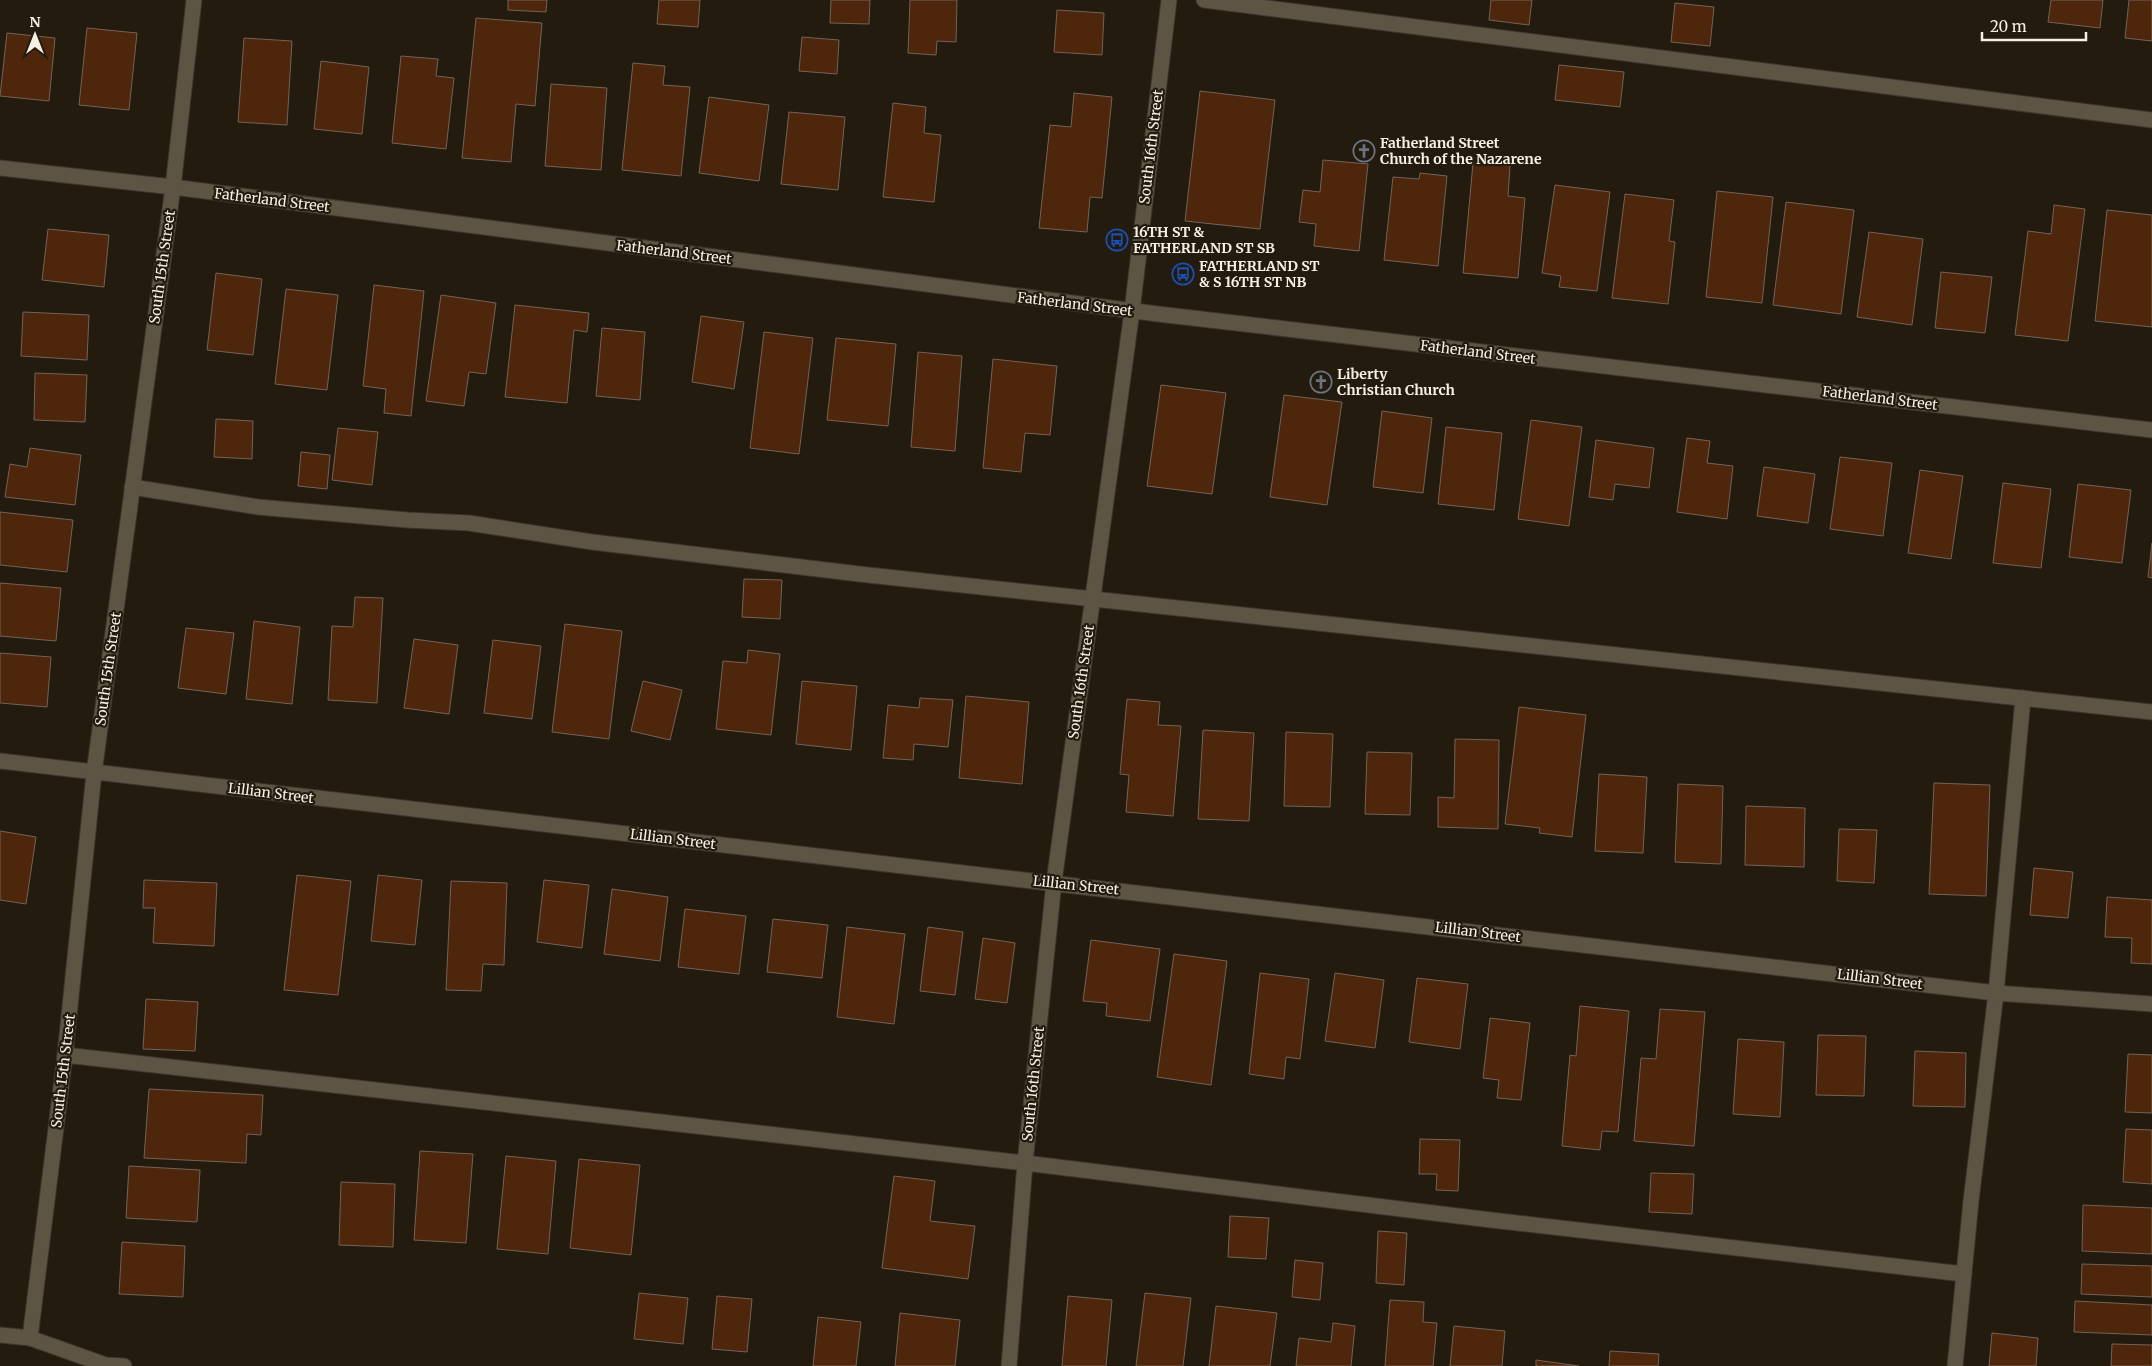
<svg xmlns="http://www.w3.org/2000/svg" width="2152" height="1366" font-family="Merriweather,serif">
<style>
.building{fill:#4e260c;stroke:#746258}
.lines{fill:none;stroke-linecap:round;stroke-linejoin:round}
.service-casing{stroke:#3b352e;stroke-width:17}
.minor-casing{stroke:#3b352e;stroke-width:17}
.service{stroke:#5d5444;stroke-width:15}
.minor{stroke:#5d5444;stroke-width:15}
.labels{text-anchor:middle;stroke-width:4.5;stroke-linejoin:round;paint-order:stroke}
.poi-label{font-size:14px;font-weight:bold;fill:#f5efe6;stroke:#231b0d;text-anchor:start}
.street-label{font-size:14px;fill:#f5efe6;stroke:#231b0d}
</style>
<rect width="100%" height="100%" fill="#231b0d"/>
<!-- building -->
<g class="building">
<path d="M 508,0 L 547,0 L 546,12 L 508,10 Z"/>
<path d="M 659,0 L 700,0 L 698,27 L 657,24 Z"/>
<path d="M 831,0 L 870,0 L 869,24 L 830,23 Z"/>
<path d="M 910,0 L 957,0 L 956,42 L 937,41 L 936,55 L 908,53 Z"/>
<path d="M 1491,0 L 1532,0 L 1529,25 L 1489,20 Z"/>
<path d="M 2051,0 L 2103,0 L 2100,28 L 2048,22 Z"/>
<path d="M 2129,0 L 2152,0 L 2152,41 L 2125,38 Z"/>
<path d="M 1675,3 L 1714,7 L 1710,46 L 1671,42 Z"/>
<path d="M 1057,10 L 1104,13 L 1102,55 L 1054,52 Z"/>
<path d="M 476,18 L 542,23 L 535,106 L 516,104 L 511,162 L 462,158 Z"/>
<path d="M 87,28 L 137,33 L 129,110 L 79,105 Z"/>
<path d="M 7,33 L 55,38 L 49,101 L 0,96 Z"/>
<path d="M 802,37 L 839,40 L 837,74 L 799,71 Z"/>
<path d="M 244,38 L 292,41 L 287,125 L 238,122 Z"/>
<path d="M 401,56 L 438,59 L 436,76 L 454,78 L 446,149 L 392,143 Z"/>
<path d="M 321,61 L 369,67 L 362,134 L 314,129 Z"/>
<path d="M 633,63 L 665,66 L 663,85 L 690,87 L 681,176 L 622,170 Z"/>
<path d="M 1559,65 L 1624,72 L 1620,107 L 1555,100 Z"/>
<path d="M 551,84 L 607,88 L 601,170 L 545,166 Z"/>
<path d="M 1200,91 L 1275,100 L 1260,229 L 1185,221 Z"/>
<path d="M 1074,93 L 1112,97 L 1102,198 L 1090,197 L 1087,232 L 1039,228 L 1050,125 L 1071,127 Z"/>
<path d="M 709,97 L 769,105 L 759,181 L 699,173 Z"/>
<path d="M 893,103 L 926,107 L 924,133 L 941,135 L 934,202 L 883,197 Z"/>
<path d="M 789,112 L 845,117 L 838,190 L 781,184 Z"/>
<path d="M 1323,160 L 1368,164 L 1359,251 L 1314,246 L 1316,224 L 1299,222 L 1303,190 L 1320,192 Z"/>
<path d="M 1473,163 L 1510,166 L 1508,196 L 1525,198 L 1518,278 L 1463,273 Z"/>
<path d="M 1420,173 L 1447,176 L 1438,266 L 1384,260 L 1393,177 L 1419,179 Z"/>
<path d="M 1555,185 L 1610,192 L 1597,291 L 1559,287 L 1561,276 L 1542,273 Z"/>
<path d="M 1717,191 L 1773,197 L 1762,303 L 1706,297 Z"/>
<path d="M 1625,194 L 1674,200 L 1669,241 L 1675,242 L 1668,304 L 1612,298 Z"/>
<path d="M 1786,202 L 1854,210 L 1841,314 L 1773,305 Z"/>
<path d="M 2054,205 L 2085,209 L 2068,341 L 2015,335 L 2028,231 L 2051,234 Z"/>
<path d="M 2107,210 L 2152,215 L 2152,327 L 2095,321 Z"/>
<path d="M 48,229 L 109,235 L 104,287 L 42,280 Z"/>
<path d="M 1869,232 L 1923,239 L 1912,325 L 1857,317 Z"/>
<path d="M 1941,272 L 1992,277 L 1985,333 L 1935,328 Z"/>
<path d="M 216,273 L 262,279 L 253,355 L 207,350 Z"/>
<path d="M 374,285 L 424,291 L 411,416 L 384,413 L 386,389 L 363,386 Z"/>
<path d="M 286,289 L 338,295 L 327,390 L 275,384 Z"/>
<path d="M 441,295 L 496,303 L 486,374 L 469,372 L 464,406 L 426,401 Z"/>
<path d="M 515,305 L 589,313 L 587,332 L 574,330 L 567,403 L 505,397 Z"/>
<path d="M 23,312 L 89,315 L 87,360 L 21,356 Z"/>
<path d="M 701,316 L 744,322 L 734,389 L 692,382 Z"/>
<path d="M 602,328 L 645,332 L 640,400 L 596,396 Z"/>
<path d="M 764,332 L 813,338 L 799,454 L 750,448 Z"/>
<path d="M 836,338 L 896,344 L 888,426 L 827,420 Z"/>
<path d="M 918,352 L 962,356 L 955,451 L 911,447 Z"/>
<path d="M 993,359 L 1057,366 L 1050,435 L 1025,433 L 1021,472 L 983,468 Z"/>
<path d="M 35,373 L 87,375 L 85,422 L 34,420 Z"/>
<path d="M 1161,385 L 1226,393 L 1212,494 L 1147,486 Z"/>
<path d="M 1284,395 L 1342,402 L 1327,505 L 1270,497 Z"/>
<path d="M 1382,411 L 1432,418 L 1423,493 L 1373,487 Z"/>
<path d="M 216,419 L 253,421 L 252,459 L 214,457 Z"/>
<path d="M 1531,420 L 1582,427 L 1569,526 L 1518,519 Z"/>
<path d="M 1446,427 L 1502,433 L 1494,510 L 1438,504 Z"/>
<path d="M 338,428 L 378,432 L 372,485 L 332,480 Z"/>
<path d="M 1687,438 L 1710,441 L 1707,463 L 1733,466 L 1727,519 L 1677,512 Z"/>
<path d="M 1596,440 L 1654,448 L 1649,488 L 1615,484 L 1613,500 L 1589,497 Z"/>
<path d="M 30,448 L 81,455 L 75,505 L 5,497 L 10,464 L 27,467 Z"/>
<path d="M 301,452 L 330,455 L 327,489 L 298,486 Z"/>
<path d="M 1840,457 L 1892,463 L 1883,536 L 1830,529 Z"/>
<path d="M 1764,467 L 1815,474 L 1808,523 L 1757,516 Z"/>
<path d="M 1920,470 L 1963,476 L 1951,559 L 1908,553 Z"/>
<path d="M 2003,483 L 2051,489 L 2041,568 L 1993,563 Z"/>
<path d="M 2078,484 L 2131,490 L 2122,563 L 2069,557 Z"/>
<path d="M 0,512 L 73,520 L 67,572 L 0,565 Z"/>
<path d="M 2152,543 L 2152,578 L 2148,577 Z"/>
<path d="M 744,579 L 782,580 L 780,619 L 742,617 Z"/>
<path d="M 0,583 L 61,588 L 56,641 L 0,636 Z"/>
<path d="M 355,597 L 383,598 L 377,703 L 328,700 L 332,626 L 353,627 Z"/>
<path d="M 254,621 L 300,627 L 292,704 L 246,699 Z"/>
<path d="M 565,624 L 622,631 L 609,739 L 552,732 Z"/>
<path d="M 186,628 L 234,633 L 226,694 L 178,688 Z"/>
<path d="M 414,639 L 458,645 L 449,714 L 404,708 Z"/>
<path d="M 493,640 L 541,646 L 532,719 L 484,713 Z"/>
<path d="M 748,650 L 780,654 L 771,735 L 716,729 L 723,661 L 747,663 Z"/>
<path d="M 0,653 L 51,657 L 47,707 L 0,703 Z"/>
<path d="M 643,681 L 682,690 L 670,740 L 631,731 Z"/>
<path d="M 802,681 L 857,686 L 851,750 L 796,744 Z"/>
<path d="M 966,696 L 1029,702 L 1022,784 L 959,778 Z"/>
<path d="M 920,698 L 953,700 L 948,747 L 914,744 L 913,760 L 883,758 L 888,705 L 919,708 Z"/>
<path d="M 1127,699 L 1160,702 L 1158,725 L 1181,726 L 1173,816 L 1126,812 L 1129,775 L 1120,774 Z"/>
<path d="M 1519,707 L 1586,715 L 1572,837 L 1539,833 L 1540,828 L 1505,824 Z"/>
<path d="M 1203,730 L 1254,733 L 1249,821 L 1198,819 Z"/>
<path d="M 1286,732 L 1333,734 L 1330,807 L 1284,806 Z"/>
<path d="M 1455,739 L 1499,740 L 1498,829 L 1438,827 L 1438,797 L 1454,798 Z"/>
<path d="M 1367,752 L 1412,753 L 1410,815 L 1365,814 Z"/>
<path d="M 1599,774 L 1647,777 L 1643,853 L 1595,851 Z"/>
<path d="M 1934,783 L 1990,785 L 1986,896 L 1929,894 Z"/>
<path d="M 1678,784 L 1723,786 L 1721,864 L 1675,862 Z"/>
<path d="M 1746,806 L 1805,808 L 1804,867 L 1745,865 Z"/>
<path d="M 1839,829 L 1877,830 L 1874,883 L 1837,881 Z"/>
<path d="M 0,831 L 36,837 L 26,904 L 0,900 Z"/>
<path d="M 2034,868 L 2073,872 L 2068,918 L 2030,915 Z"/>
<path d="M 297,875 L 351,881 L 338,995 L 284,990 Z"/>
<path d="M 378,875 L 422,880 L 415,945 L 371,941 Z"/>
<path d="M 144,880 L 217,883 L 214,946 L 153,943 L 155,908 L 143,908 Z"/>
<path d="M 544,880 L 589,885 L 582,948 L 537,942 Z"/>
<path d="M 451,881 L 507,883 L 504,965 L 483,964 L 481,991 L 446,990 Z"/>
<path d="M 612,889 L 668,897 L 660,961 L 604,954 Z"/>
<path d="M 2107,897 L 2152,900 L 2152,964 L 2131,963 L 2132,938 L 2105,937 Z"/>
<path d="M 685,909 L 746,916 L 739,974 L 678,967 Z"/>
<path d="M 773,919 L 828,925 L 822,978 L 767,972 Z"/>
<path d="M 847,927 L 905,934 L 894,1024 L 837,1017 Z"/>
<path d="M 928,927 L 963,932 L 955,995 L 920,991 Z"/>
<path d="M 983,938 L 1015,943 L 1007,1003 L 975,999 Z"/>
<path d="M 1091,940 L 1160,949 L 1150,1021 L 1106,1016 L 1107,1003 L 1083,1001 Z"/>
<path d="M 1174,954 L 1227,961 L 1211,1085 L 1157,1077 Z"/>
<path d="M 1260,973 L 1309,979 L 1300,1059 L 1286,1057 L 1284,1079 L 1249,1074 Z"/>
<path d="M 1335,973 L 1384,980 L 1375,1048 L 1325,1041 Z"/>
<path d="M 1417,978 L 1468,984 L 1460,1049 L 1409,1042 Z"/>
<path d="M 146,999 L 198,1002 L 195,1051 L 143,1049 Z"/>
<path d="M 1580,1006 L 1629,1011 L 1618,1132 L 1602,1131 L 1600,1150 L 1562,1146 L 1570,1055 L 1576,1056 Z"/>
<path d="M 1660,1009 L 1705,1012 L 1694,1146 L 1634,1141 L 1641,1058 L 1656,1059 Z"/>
<path d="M 1490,1018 L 1530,1023 L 1521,1100 L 1497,1098 L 1499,1080 L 1483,1078 Z"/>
<path d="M 1818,1035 L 1866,1036 L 1864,1096 L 1816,1095 Z"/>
<path d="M 1738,1039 L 1784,1042 L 1780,1117 L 1733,1114 Z"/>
<path d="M 1915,1051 L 1966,1053 L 1965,1107 L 1913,1106 Z"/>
<path d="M 2128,1054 L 2152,1055 L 2152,1113 L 2125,1112 Z"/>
<path d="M 149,1089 L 263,1095 L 261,1135 L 247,1134 L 246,1163 L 144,1158 Z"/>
<path d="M 2126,1129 L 2152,1130 L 2152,1184 L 2123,1182 Z"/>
<path d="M 1420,1139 L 1460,1140 L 1458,1191 L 1436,1190 L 1437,1174 L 1419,1174 Z"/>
<path d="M 420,1151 L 473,1154 L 466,1243 L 414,1240 Z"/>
<path d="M 506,1156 L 556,1161 L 548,1254 L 497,1249 Z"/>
<path d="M 579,1159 L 640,1165 L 631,1255 L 570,1248 Z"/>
<path d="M 129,1166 L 200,1170 L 197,1222 L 126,1218 Z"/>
<path d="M 1651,1173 L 1694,1174 L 1692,1214 L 1649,1212 Z"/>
<path d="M 894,1176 L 935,1181 L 930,1221 L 975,1226 L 968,1279 L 882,1268 Z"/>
<path d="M 341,1182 L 395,1184 L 393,1247 L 339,1245 Z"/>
<path d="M 2083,1205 L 2152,1208 L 2152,1254 L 2082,1251 Z"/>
<path d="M 1230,1216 L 1269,1218 L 1266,1259 L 1228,1257 Z"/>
<path d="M 1378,1231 L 1407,1233 L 1404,1285 L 1376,1283 Z"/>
<path d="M 122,1242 L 185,1246 L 183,1297 L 119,1294 Z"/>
<path d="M 1295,1260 L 1323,1263 L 1320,1300 L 1292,1297 Z"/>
<path d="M 2082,1264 L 2152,1266 L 2152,1297 L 2081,1294 Z"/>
<path d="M 639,1293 L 688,1298 L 683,1344 L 634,1339 Z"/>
<path d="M 1145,1293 L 1191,1298 L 1183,1366 L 1136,1366 Z"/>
<path d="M 717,1296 L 752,1299 L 747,1352 L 712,1349 Z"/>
<path d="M 1068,1296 L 1112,1300 L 1106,1366 L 1062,1366 Z"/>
<path d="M 1390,1300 L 1424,1302 L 1423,1322 L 1437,1323 L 1433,1366 L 1385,1366 Z"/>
<path d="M 2075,1301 L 2152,1305 L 2152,1335 L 2074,1332 Z"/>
<path d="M 1216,1306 L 1277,1313 L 1270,1366 L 1209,1366 Z"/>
<path d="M 900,1313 L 960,1320 L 955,1366 L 895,1366 Z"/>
<path d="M 818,1317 L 861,1322 L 856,1366 L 813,1366 Z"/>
<path d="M 1333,1323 L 1355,1326 L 1351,1366 L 1296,1366 L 1299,1338 L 1331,1342 Z"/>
<path d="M 1454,1326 L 1505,1331 L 1502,1366 L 1450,1366 Z"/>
<path d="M 1992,1333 L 2038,1338 L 2036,1366 L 1989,1366 Z"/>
<path d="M 2112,1344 L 2152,1345 L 2152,1366 L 2111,1366 Z"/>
<path d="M 1610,1351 L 1659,1354 L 1658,1366 L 1609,1366 Z"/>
<path d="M 1536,1360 L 1579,1366 L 1536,1366 Z"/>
</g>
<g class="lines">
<!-- service casing -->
<g class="service-casing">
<g id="service">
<path d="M 1204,0 L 2152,120"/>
<path d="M 132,487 L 258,507 L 407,520 L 469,523 L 592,542 L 868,575 L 2152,712"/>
<path d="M 65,1055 L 1025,1163 L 1491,1220 L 1964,1274"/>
<path d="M 1955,1366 L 1971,1201 L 1996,993 L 2023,698"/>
</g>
</g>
<!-- minor casing -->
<g class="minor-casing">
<g id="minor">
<path d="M 0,168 L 173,187 L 1158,314 L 2152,430"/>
<path d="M 0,761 L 1996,993 L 2152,1004"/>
<path d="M 0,1335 L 30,1338 L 106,1365 L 124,1366"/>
<path d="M 30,1338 L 65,1055 L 94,773 L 173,187 L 194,0"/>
<path d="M 1009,1366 L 1025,1163 L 1054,882 L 1132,311 L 1169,0"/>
</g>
</g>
<!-- service -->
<use href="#service" class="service"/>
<!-- minor -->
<use href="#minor" class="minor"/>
</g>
<!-- icons -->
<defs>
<g id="church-ring" transform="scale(1.125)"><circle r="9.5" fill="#231b0d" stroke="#6b7280" stroke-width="1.5"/><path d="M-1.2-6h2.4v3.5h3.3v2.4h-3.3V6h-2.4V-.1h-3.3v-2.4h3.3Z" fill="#6b7280"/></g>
<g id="bus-ring" transform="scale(1.125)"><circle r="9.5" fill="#231b0d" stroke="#1a4fb4" stroke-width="1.5"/><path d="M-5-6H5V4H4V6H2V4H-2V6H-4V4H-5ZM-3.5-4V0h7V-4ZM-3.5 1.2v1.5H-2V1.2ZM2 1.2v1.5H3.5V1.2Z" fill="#1a4fb4"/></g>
</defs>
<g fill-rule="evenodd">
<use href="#church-ring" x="1364" y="151"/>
<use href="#bus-ring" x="1117" y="240"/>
<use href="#bus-ring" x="1183" y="274"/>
<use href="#church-ring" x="1321" y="382"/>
</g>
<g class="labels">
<!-- poi labels -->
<g class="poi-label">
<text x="1380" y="148">Fatherland Street<tspan x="1380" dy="16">Church of the Nazarene</tspan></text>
<text x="1133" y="237">16TH ST &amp;<tspan x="1133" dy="16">FATHERLAND ST SB</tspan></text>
<text x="1199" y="271">FATHERLAND ST<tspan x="1199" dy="16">&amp; S 16TH ST NB</tspan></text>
<text x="1337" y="379">Liberty<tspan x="1337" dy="16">Christian Church</tspan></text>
</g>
<!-- street labels -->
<g class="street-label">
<text transform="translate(1151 147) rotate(-83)" y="5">South 16th Street</text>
<text transform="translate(272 200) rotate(7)" y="5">Fatherland Street</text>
<text transform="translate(674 252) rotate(7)" y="5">Fatherland Street</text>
<text transform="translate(162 267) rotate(-82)" y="5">South 15th Street</text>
<text transform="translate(1075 304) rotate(7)" y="5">Fatherland Street</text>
<text transform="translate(1478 352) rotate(7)" y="5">Fatherland Street</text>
<text transform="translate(1880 398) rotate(7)" y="5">Fatherland Street</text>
<text transform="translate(108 669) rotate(-82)" y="5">South 15th Street</text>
<text transform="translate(1081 682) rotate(-82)" y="5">South 16th Street</text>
<text transform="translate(271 793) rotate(7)" y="5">Lillian Street</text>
<text transform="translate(673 839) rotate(7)" y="5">Lillian Street</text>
<text transform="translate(1076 885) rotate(6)" y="5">Lillian Street</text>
<text transform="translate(1478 932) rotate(7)" y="5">Lillian Street</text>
<text transform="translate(1880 979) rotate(7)" y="5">Lillian Street</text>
<text transform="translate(63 1071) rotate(-83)" y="5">South 15th Street</text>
<text transform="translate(1033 1084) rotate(-84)" y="5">South 16th Street</text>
</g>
</g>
<!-- north arrow -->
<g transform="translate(35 35)" stroke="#231b0d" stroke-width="4" paint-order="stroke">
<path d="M0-4L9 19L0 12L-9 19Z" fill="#f5efe6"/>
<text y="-8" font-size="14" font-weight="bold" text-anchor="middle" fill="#f5efe6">N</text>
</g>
<!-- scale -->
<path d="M1982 32v8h104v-8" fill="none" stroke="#f5efe6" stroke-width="2.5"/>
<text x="1990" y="32" font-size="15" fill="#f5efe6" stroke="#231b0d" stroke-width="4" paint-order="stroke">20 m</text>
</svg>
